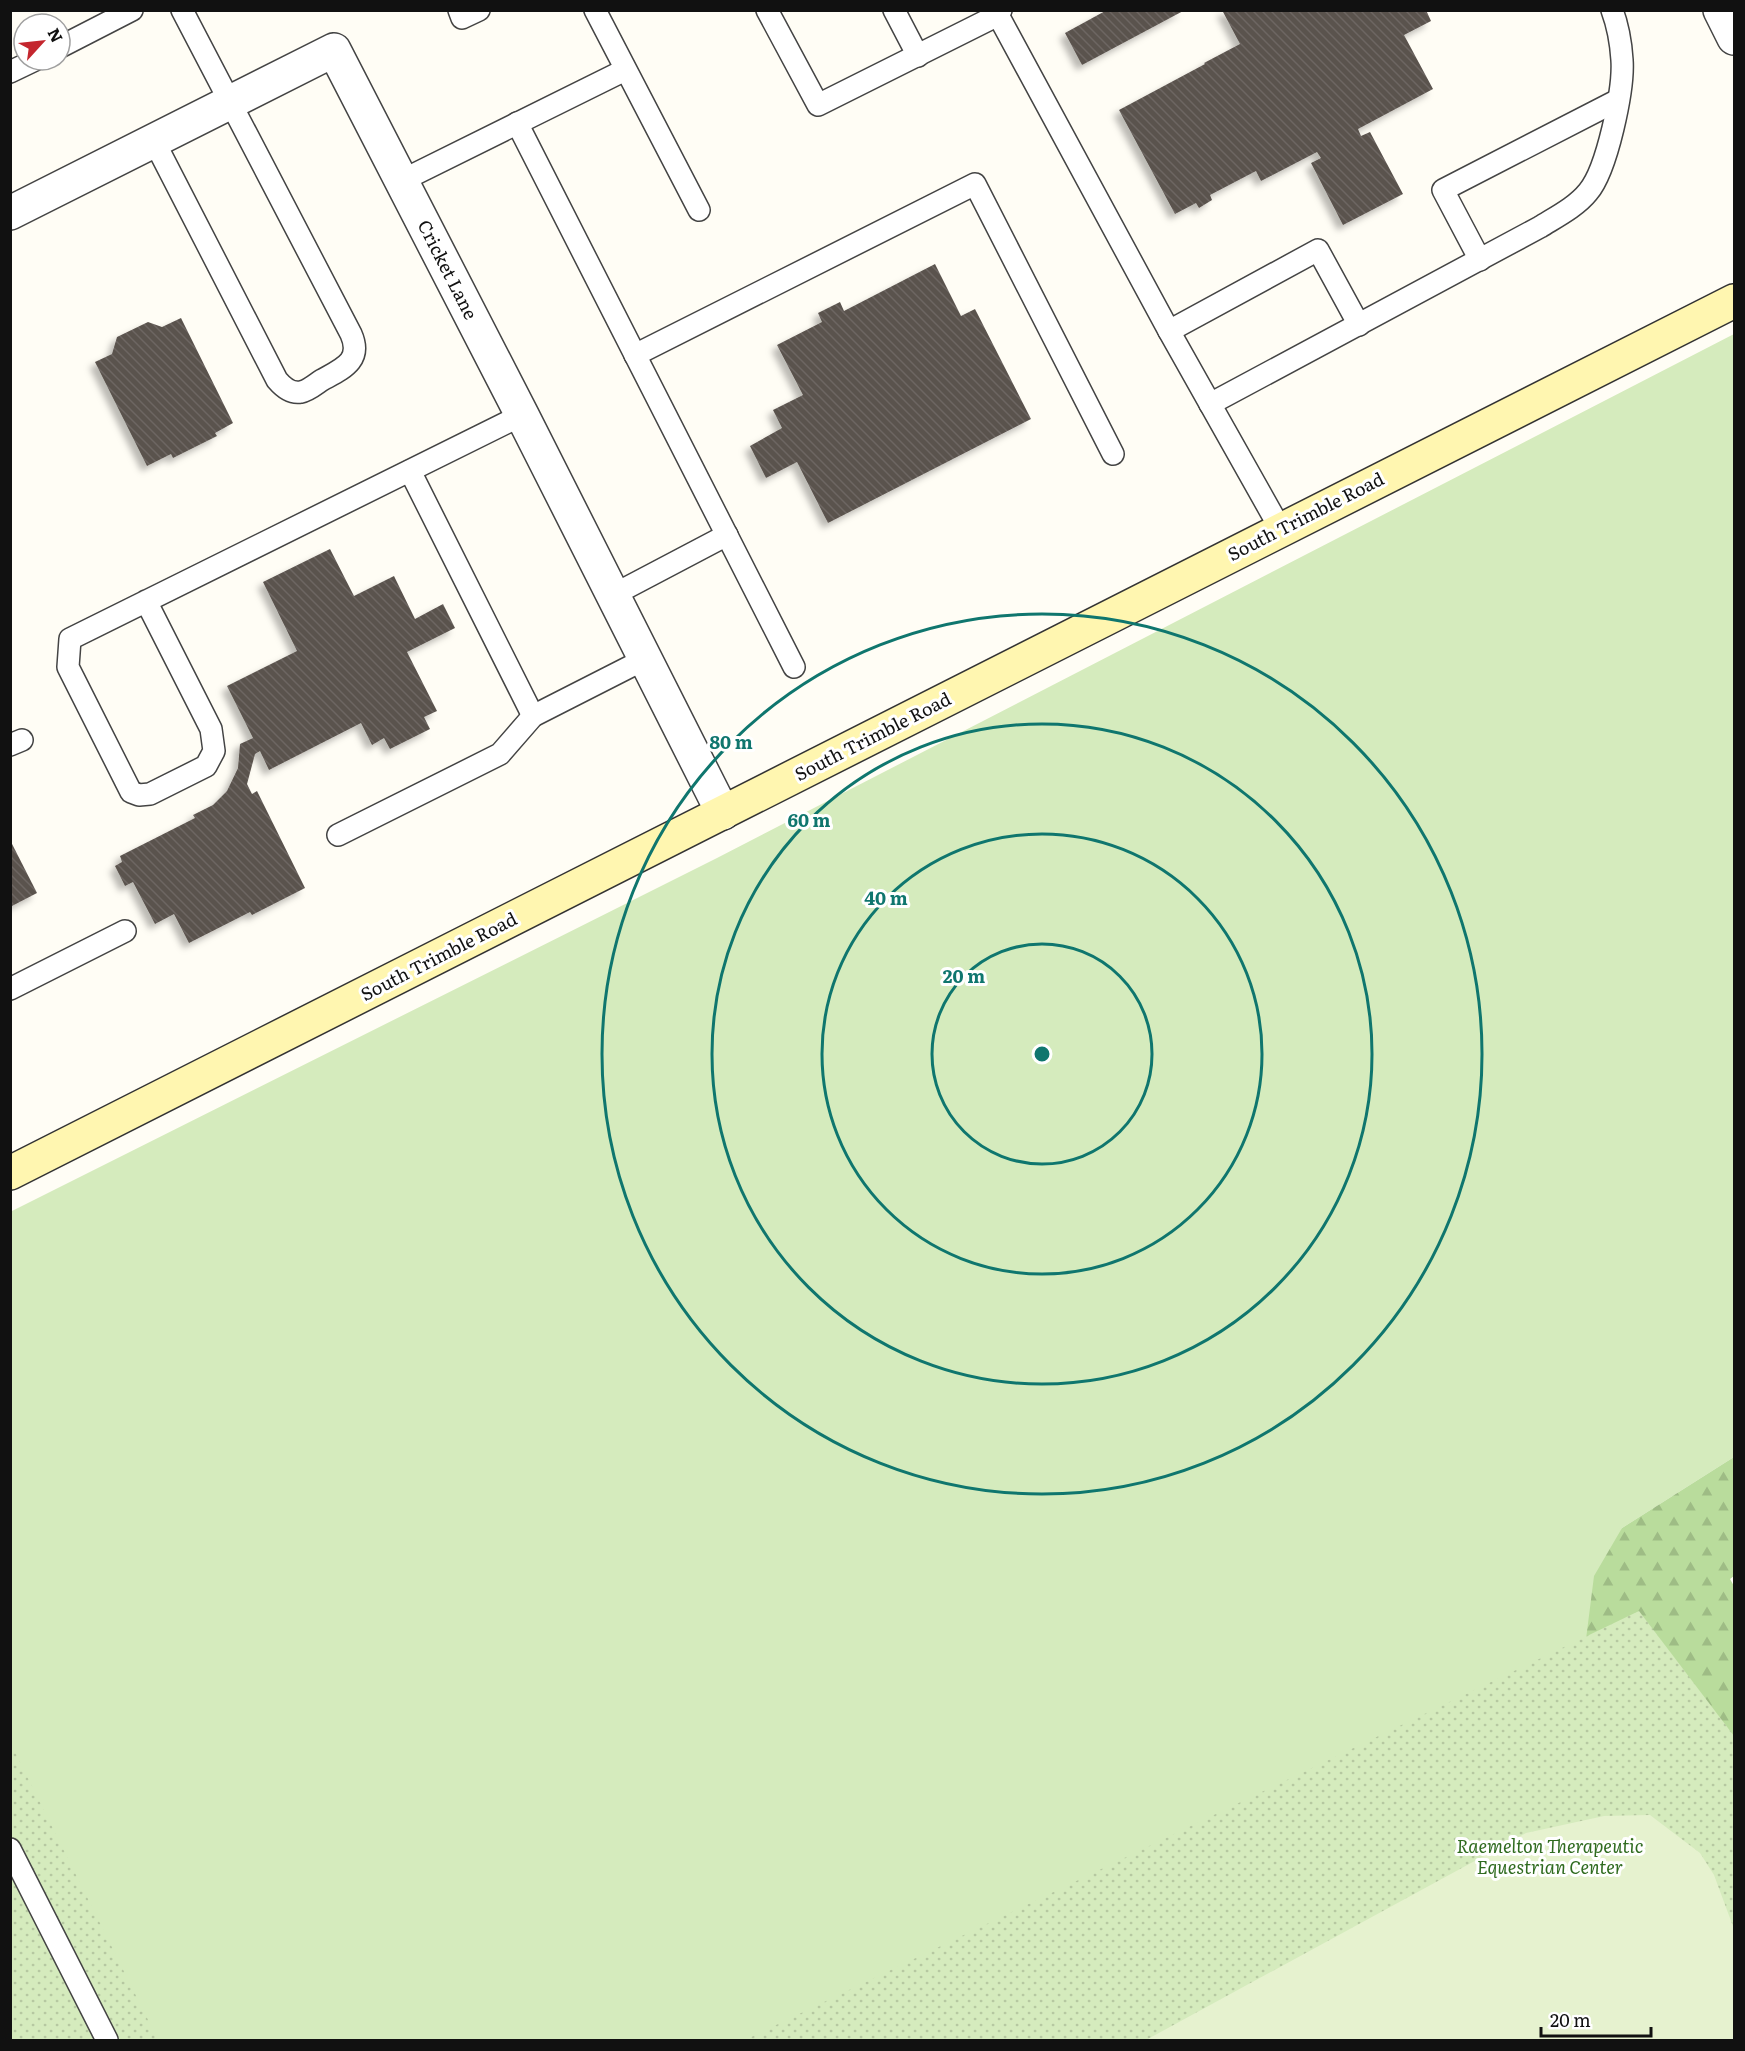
<svg xmlns="http://www.w3.org/2000/svg" width="1745" height="2051" font-family="Literata,serif">
<style>
.grass{fill:#d5ebbd}
.forest{fill:url(#forest-firs)}
.park{fill:url(#park-dots)}
.pitch{fill:#e6f2cf}
.building{fill:url(#building-back-hatch);filter:url(#shadow)}
.lines{fill:none;stroke-linecap:round;stroke-linejoin:round}
.service-casing{stroke:#444;stroke-width:24}
.minor-casing{stroke:#444;stroke-width:36}
.tertiary-casing{stroke:#444;stroke-width:36}
.secondary-casing{stroke:#333;stroke-width:36}
.service{stroke:#fff;stroke-width:21}
.minor{stroke:#fff;stroke-width:33}
.tertiary{stroke:#fff;stroke-width:33}
.secondary{stroke:#fff6b0;stroke-width:33}
.ring{fill:none;stroke:#0f766e;stroke-width:3}
.labels{text-anchor:middle;stroke-width:6;stroke-linejoin:round;paint-order:stroke}
.street-label{font-size:18px;fill:#111;stroke:#fff}
.park-label{font-size:18px;font-style:italic;fill:#2f6b1f;stroke:#fff}
.centre{fill:#0f766e;stroke:#fff;stroke-width:3}
.ring-label{font-size:18px;text-anchor:middle;font-weight:bold;fill:#0f766e;stroke:#fff;stroke-width:6;stroke-linejoin:round;paint-order:stroke}
</style>
<defs>
<pattern id="forest-firs" width="22" height="20" patternUnits="userSpaceOnUse" patternTransform="scale(1.5)"><rect width="22" height="20" fill="#b9dc9c"/><path d="M5 1l3.5 6h-7zM16 11l3.5 6h-7z" fill="#9ebc85"/></pattern>
<pattern id="park-dots" width="8" height="8" patternUnits="userSpaceOnUse" patternTransform="scale(1.5)"><rect width="8" height="8" fill="#d5ebbd"/><path d="M2 2h.1M6 6h.1" fill="none" stroke="#b6c8a1" stroke-width="1.8" stroke-linecap="round"/></pattern>
<pattern id="building-back-hatch" width="6" height="6" patternUnits="userSpaceOnUse" patternTransform="scale(1.5)"><rect width="6" height="6" fill="#5a524d"/><path d="M-1 5l2 2M0 0l6 6M5-1l2 2" fill="none" stroke="#6d6662"/></pattern>
<filter id="shadow"><feDropShadow dx="-5.5" dy="5.5" stdDeviation="3" flood-color="#0004"/></filter>
</defs>
<rect width="100%" height="100%" fill="#fffdf5"/>
<!-- grass -->
<path class="grass" d="M 1734,334 L 1734,1457 L 1622,1528 L 1585,1647 L 869,2040 L 125,2040 L 11,1811 L 10,1212 L 717,858 Z"/>
<!-- forest -->
<path class="forest" d="M 1734,1457 L 1734,1576 L 1730,1579 L 1734,1586 L 1734,1910 L 869,2040 L 1585,1647 L 1594,1576 L 1622,1528 Z"/>
<!-- park -->
<g class="park">
<path d="M 1639,1611 L 1734,1736 L 1734,2040 L 745,2040 Z"/>
<path d="M 11,1744 L 158,2040 L 11,2040 Z"/>
</g>
<!-- pitch -->
<path class="pitch" d="M 1650,1815 L 1700,1853 L 1714,1875 L 1734,1929 L 1734,2040 L 1146,2040 L 1526,1833 L 1604,1816 Z"/>
<!-- building -->
<g class="building">
<path d="M 1107,10 L 1185,10 L 1082,65 L 1065,33 Z"/>
<path d="M 1222,10 L 1426,10 L 1431,21 L 1404,35 L 1433,89 L 1358,129 L 1361,136 L 1370,132 L 1403,194 L 1343,225 L 1311,163 L 1321,158 L 1317,152 L 1261,181 L 1256,171 L 1210,195 L 1212,200 L 1199,208 L 1196,203 L 1175,214 L 1119,110 L 1205,64 L 1204,63 L 1240,44 Z"/>
<path d="M 935,264 L 961,316 L 975,309 L 1031,419 L 828,523 L 797,462 L 766,478 L 750,446 L 782,428 L 773,410 L 803,395 L 777,345 L 822,322 L 818,313 L 840,302 L 844,311 Z"/>
<path d="M 181,318 L 233,423 L 215,433 L 217,436 L 173,458 L 171,454 L 147,466 L 95,362 L 112,354 L 117,337 L 148,322 L 162,327 Z"/>
<path d="M 330,549 L 354,596 L 394,576 L 415,619 L 443,604 L 455,628 L 407,652 L 437,711 L 424,717 L 430,729 L 390,749 L 384,738 L 372,745 L 361,723 L 269,770 L 260,751 L 255,754 L 247,784 L 252,794 L 257,791 L 305,888 L 252,915 L 250,912 L 189,943 L 174,914 L 155,924 L 133,882 L 125,886 L 115,866 L 122,862 L 120,856 L 195,818 L 193,815 L 213,805 L 227,791 L 238,768 L 240,744 L 253,738 L 227,686 L 297,651 L 263,582 Z"/>
<path d="M 10,840 L 37,893 L 10,907 Z"/>
</g>
<g class="lines">
<!-- service casing -->
<g class="service-casing">
<g id="service">
<path d="M 459,10 L 462,18 L 479,10"/>
<path d="M 595,10 L 699,210"/>
<path d="M 767,10 L 818,105 L 998,15 L 1001,10"/>
<path d="M 894,10 L 918,56"/>
<path d="M 998,15 L 1169,331 L 1281,530"/>
<path d="M 60,47 L 132,10"/>
<path d="M 10,72 L 35,60"/>
<path d="M 517,123 L 794,667"/>
<path d="M 154,141 L 277,380 C 283,387 291,394 301,392 C 308,391 316,384 322,380 C 342,369 363,361 351,334 L 182,10"/>
<path d="M 401,181 L 625,70"/>
<path d="M 1480,260 L 1443,190 L 1618,100"/>
<path d="M 1169,331 L 1318,250 L 1359,325"/>
<path d="M 635,355 L 975,184 L 1113,454"/>
<path d="M 1210,404 L 1540,227 C 1556,217 1576,207 1588,192 C 1607,170 1624,89 1622,60 C 1621,44 1618,26 1612,10"/>
<path d="M 410,471 L 533,716"/>
<path d="M 613,595 L 727,535"/>
<path d="M 146,601 L 211,729 L 214,751 L 206,766 L 150,794 L 139,795 L 131,792 L 68,667 L 70,639 L 522,415"/>
<path d="M 10,745 L 22,740"/>
<path d="M 338,835 L 500,754 L 533,716 L 645,659"/>
<path d="M 10,989 L 125,931"/>
<path d="M 10,1849 L 107,2040"/>
</g>
</g>
<!-- minor casing -->
<g class="minor-casing">
<path id="minor" d="M 10,213 L 334,50 L 522,415 L 723,813"/>
</g>
<!-- tertiary casing -->
<g class="tertiary-casing">
<path id="tertiary" d="M 1720,10 L 1734,38"/>
</g>
<!-- secondary casing -->
<g class="secondary-casing">
<path id="secondary" d="M 10,1173 L 1734,301"/>
</g>
<!-- service -->
<use href="#service" class="service"/>
<!-- minor -->
<use href="#minor" class="minor"/>
<!-- tertiary -->
<use href="#tertiary" class="tertiary"/>
<!-- secondary -->
<use href="#secondary" class="secondary"/>
</g>
<!-- distance rings -->
<g class="ring">
<circle cx="1042" cy="1054" r="110"/>
<circle cx="1042" cy="1054" r="220"/>
<circle cx="1042" cy="1054" r="330"/>
<circle cx="1042" cy="1054" r="440"/>
</g>
<g class="labels">
<!-- street labels -->
<g class="street-label">
<text transform="translate(447 270) rotate(63)" y="6">Cricket Lane</text>
<text transform="translate(1306 517) rotate(-27)" y="6">South Trimble Road</text>
<text transform="translate(873 737) rotate(-27)" y="6">South Trimble Road</text>
<text transform="translate(439 957) rotate(-27)" y="6">South Trimble Road</text>
</g>
<!-- park labels -->
<g class="park-label">
<text x="1550" y="1853">Raemelton Therapeutic<tspan x="1550" dy="21">Equestrian Center</tspan></text>
</g>
</g>
<circle cx="1042" cy="1054" r="9" class="centre"/>
<g class="ring-label">
<text x="731" y="749">80 m</text>
<text x="809" y="827">60 m</text>
<text x="886" y="905">40 m</text>
<text x="964" y="983">20 m</text>
</g>
<!-- border -->
<rect width="1745" height="2051" fill="none" stroke="#111111" stroke-width="24"/>
<!-- north arrow -->
<g transform="translate(42 42) rotate(63)"><circle r="28" fill="#ffffff" stroke="#a0a0a0" stroke-width="1.5"/>
<path d="M0-4.5L10 22L0 15L-10 22Z" fill="#c4262e"/>
<text y="-9" font-size="16" font-weight="bold" text-anchor="middle" fill="#111111">N</text>
</g>
<!-- scale -->
<path d="M1541 2027v9h110v-9" fill="none" stroke="#111111" stroke-width="3"/>
<text x="1550" y="2027" font-size="18" fill="#111111" stroke="#ffffff" stroke-width="4.5" paint-order="stroke">20 m</text>
</svg>
